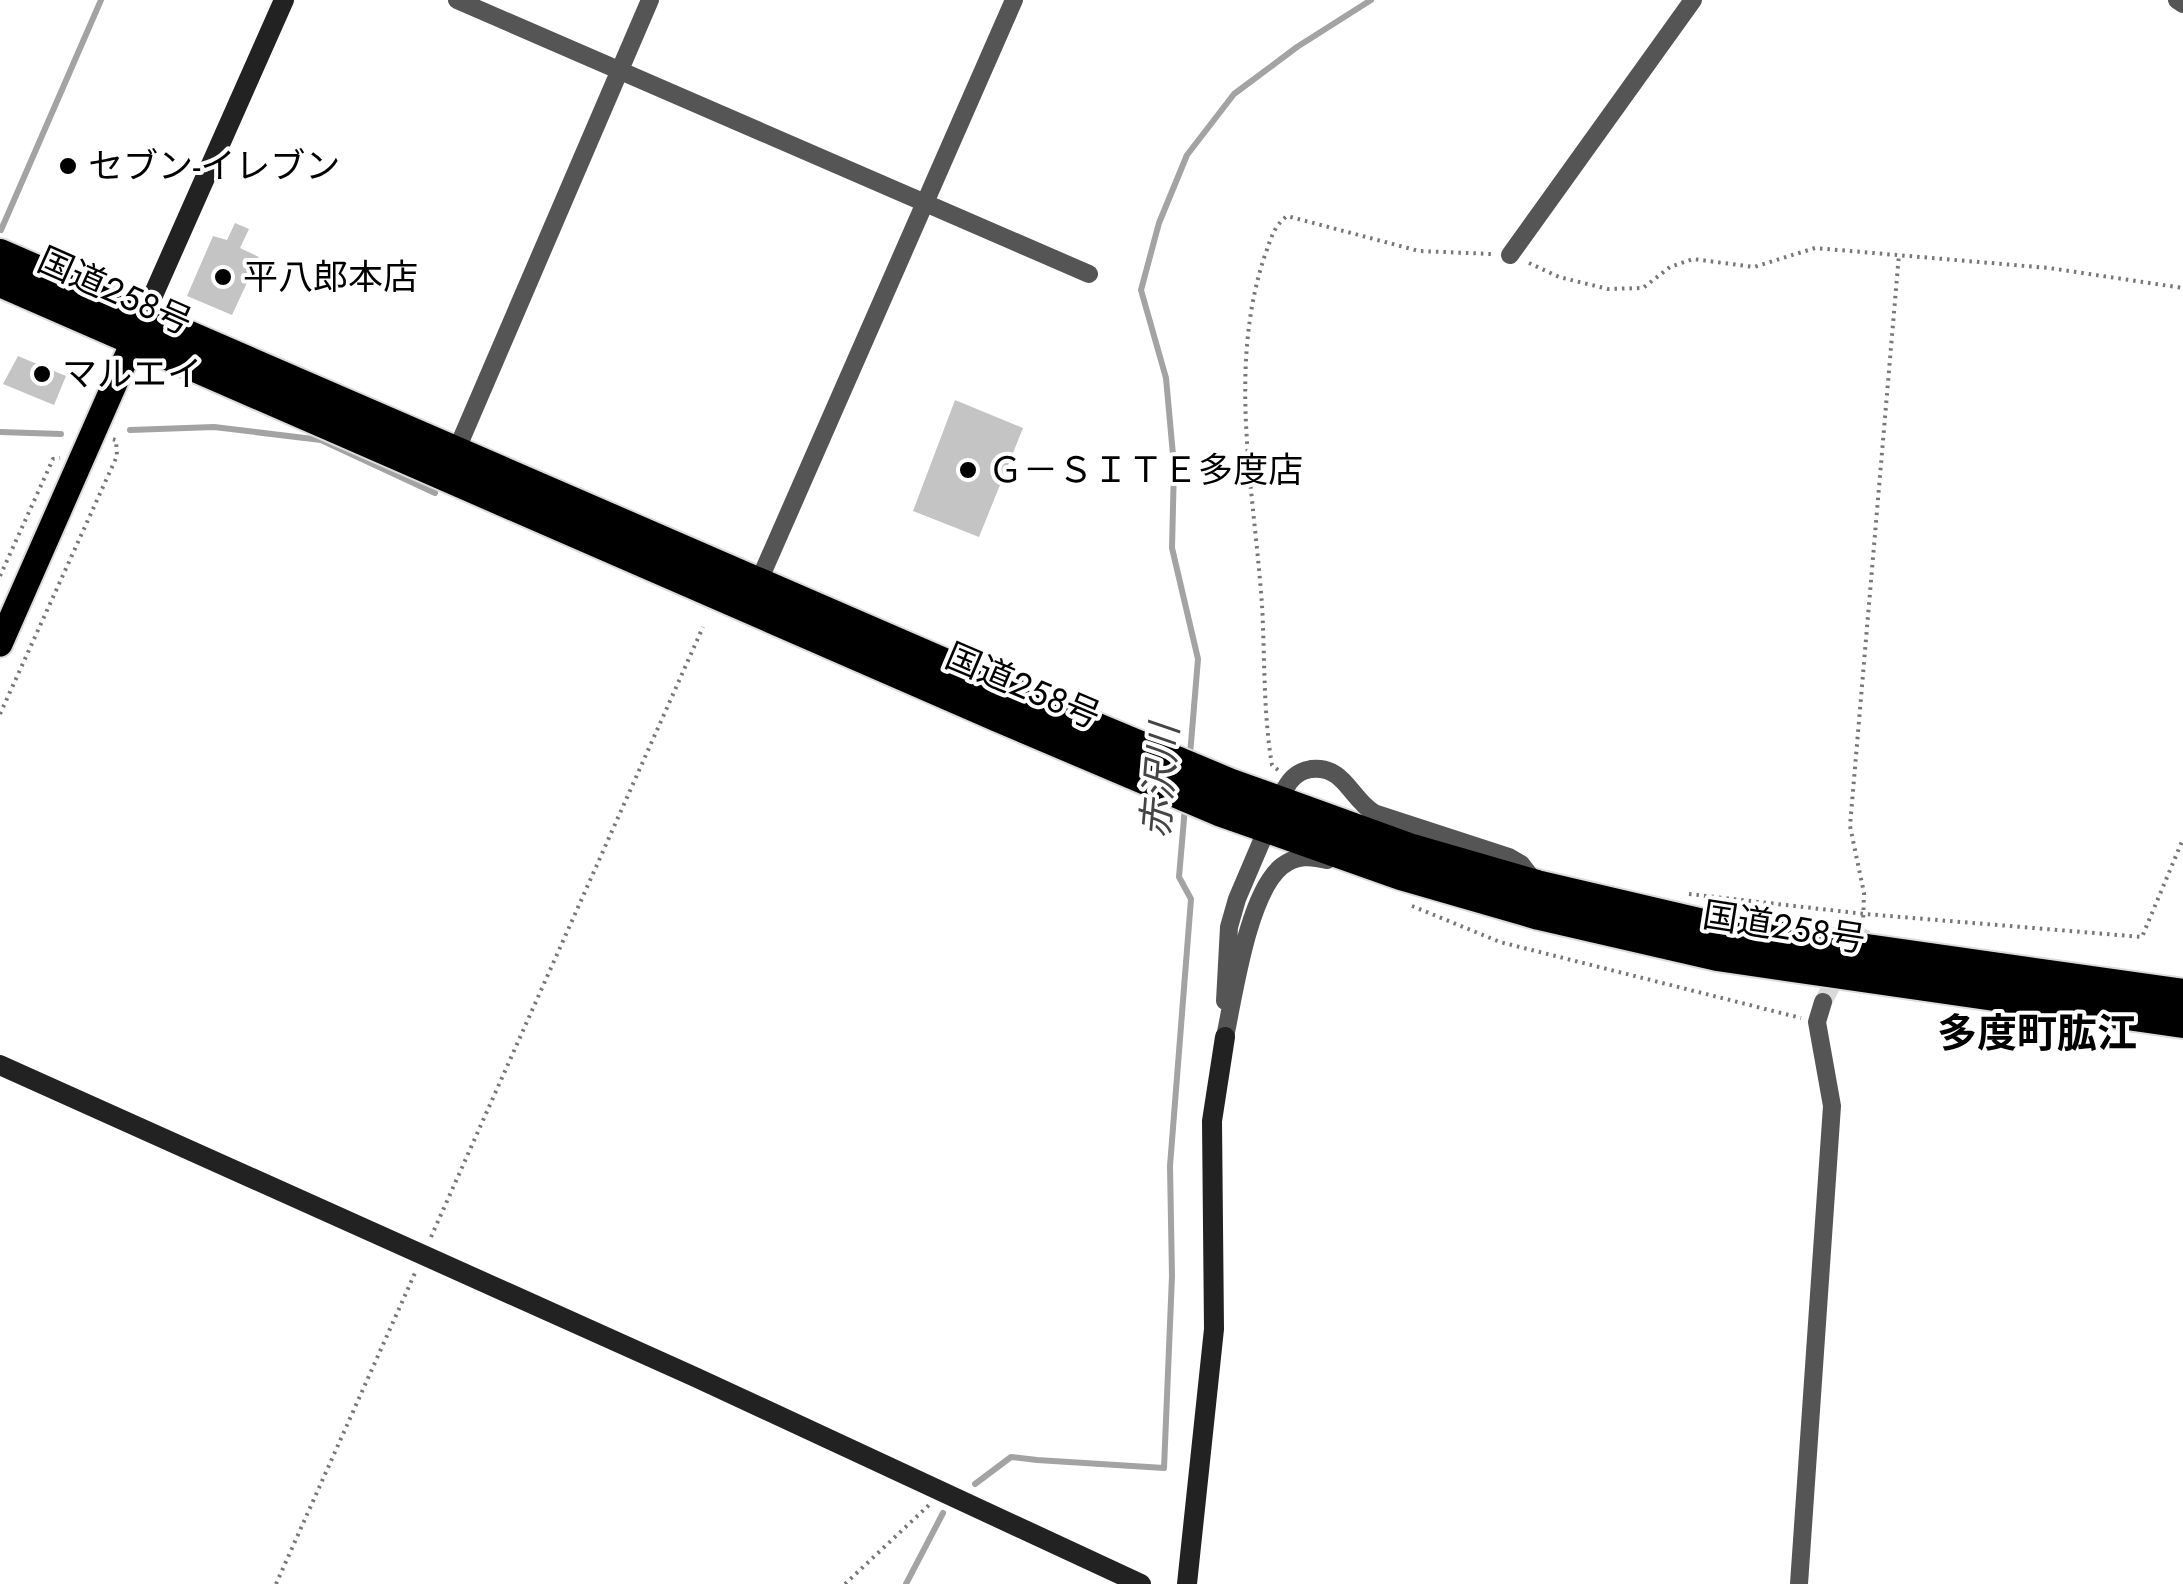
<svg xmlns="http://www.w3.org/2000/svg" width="2183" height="1584" font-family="Jost,'Noto Sans JP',sans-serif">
<rect width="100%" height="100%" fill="#fff"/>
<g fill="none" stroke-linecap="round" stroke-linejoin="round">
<!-- stream -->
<path stroke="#a3a3a3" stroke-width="6" d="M1,230l100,-230
M130,430l84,-3 107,13 114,53
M0,432l61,2
M1190,755l8,-96 -26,-111 2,-82 -8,-88 -25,-88 18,-67 28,-68 47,-61 63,-47 74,-47
M975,1484l36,-27 26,3 127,8 8,-192 -2,-110 21,-267 -12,-22 6,-70
M906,1584l37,-71"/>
</g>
<!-- building -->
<path fill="#c4c4c4" d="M235,223l14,6 -9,19 19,9 -27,58 -45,-19 26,-60 14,4z
M18,356l48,20 -12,29 -51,-21z
M955,400l68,28 -44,109 -66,-26z"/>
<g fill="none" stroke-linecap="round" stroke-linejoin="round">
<!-- street-tunnel -->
<path stroke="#d9d9d9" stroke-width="18" stroke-dasharray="18 9" stroke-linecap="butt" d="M1823,1002l39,-75"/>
<defs>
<path id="primary" d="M0,644l134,-304"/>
<path id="highway" d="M0,254l1011,438 218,91 183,66 125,36 188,44 458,65
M0,282l998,435 221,94 182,64 138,40 178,41 466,67"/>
</defs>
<!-- primary casing -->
<use href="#primary" stroke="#dbdbdb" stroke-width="29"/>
<!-- highway casing -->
<use href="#highway" stroke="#dbdbdb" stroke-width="34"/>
<!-- path -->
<path stroke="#777" stroke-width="4" stroke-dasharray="2.5 5" stroke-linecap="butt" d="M1529,263l30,14 49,12 35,-1 27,-21 23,-8 61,8 61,-19 234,20 134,20
M0,576l53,-117 7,-1
M0,714l117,-258 -1,-16 -4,-1
M1278,770l-6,-5c-9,-53 -7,-107 -10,-160 -8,-116 -35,-237 3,-350 6,-16 8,-28 22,-39l132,35 72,3
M1689,894l176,20 277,23 41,-98
M1412,906l88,36 301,76
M1863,925l1,-32 -14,-67 49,-572
M431,1237l272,-610
M276,1584l139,-311
M845,1584l84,-79"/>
<!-- street -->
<path stroke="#555" stroke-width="18" d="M457,0l632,274
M2177,0l6,4
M1510,255l183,-255
M457,449l193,-449
M755,590l259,-590
M1282,794c7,-13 13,-22 29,-25 33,-4 39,29 63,44l135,44 12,7 13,17
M1225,1001l4,-74 8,-28 26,-61
M1225,1037c9,-42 23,-144 57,-171 15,-11 28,-10 45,-6
M1799,1584l33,-478 -15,-84 6,-20"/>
<!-- secondary -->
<path stroke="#222" stroke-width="20" d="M139,327l145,-327
M0,1065l695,312 446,207
M1187,1584l27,-255 -2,-208 13,-84"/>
<!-- primary -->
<use href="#primary" stroke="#000" stroke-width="25"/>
<!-- highway -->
<use href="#highway" stroke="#000" stroke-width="30"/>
</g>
<!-- markers -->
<g fill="#000" stroke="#fff" stroke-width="4">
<circle cx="68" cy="166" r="10"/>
<circle cx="223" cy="277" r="10"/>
<circle cx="42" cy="374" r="10"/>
<circle cx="968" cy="470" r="10"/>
</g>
<g text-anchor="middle" stroke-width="8" stroke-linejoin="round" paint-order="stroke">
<!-- poi labels -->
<g font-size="35" fill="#000" stroke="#fff" text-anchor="start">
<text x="88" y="178">セブン-イレブン</text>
<text x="243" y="289">平八郎本店</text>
<text x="62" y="386">マルエイ</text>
<text x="988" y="482">Ｇ－ＳＩＴＥ多度店</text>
</g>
<!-- street labels -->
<g font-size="35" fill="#000" stroke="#fff">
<text transform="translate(115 291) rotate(24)" y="12">国道258号</text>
<text transform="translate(1023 686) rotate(23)" y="12">国道258号</text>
<text transform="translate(1784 927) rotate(9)" y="12">国道258号</text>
</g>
<!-- water labels -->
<g font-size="38" font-style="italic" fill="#444" stroke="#fff">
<text transform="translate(1160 781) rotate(-85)" y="13">赤沢川</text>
</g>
<!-- quarter labels -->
<g font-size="40" font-weight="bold" fill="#000" stroke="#fff">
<text x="2037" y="1047">多度町肱江</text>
</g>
</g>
</svg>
